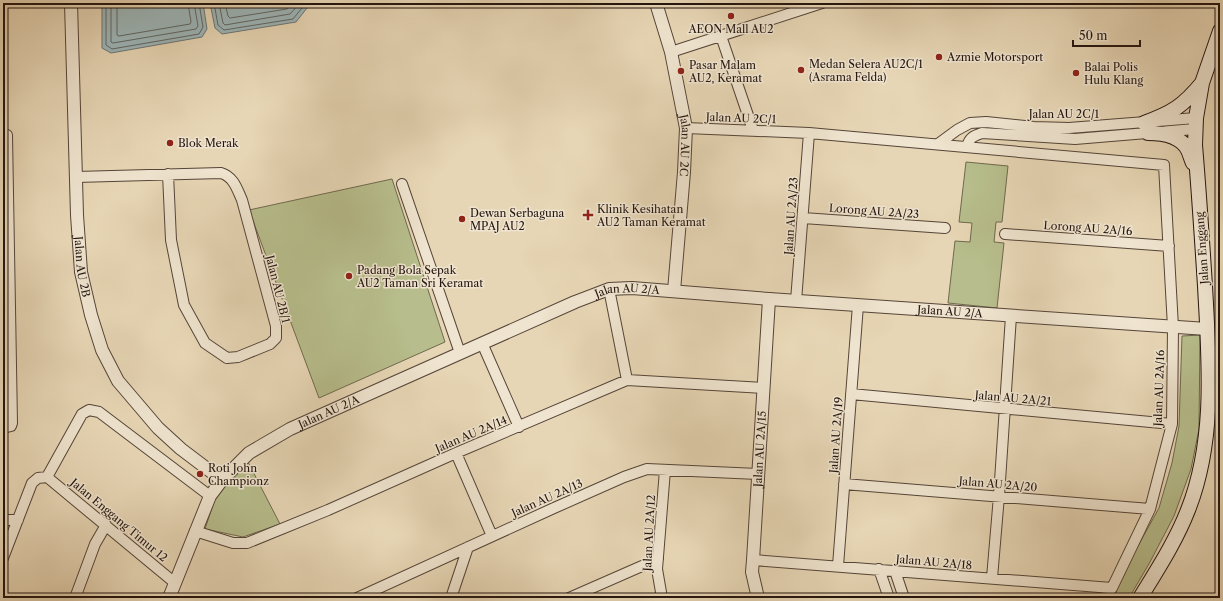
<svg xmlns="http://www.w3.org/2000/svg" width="1223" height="601" font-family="'Libre Caslon Text',serif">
<rect width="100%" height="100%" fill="#e7d6b5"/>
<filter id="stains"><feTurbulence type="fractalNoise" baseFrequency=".005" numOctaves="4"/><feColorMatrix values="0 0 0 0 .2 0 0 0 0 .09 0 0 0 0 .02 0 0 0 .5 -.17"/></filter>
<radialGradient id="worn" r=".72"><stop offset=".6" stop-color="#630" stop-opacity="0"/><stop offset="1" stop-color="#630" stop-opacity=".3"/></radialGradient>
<!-- green -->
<path fill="#b7bd8c" stroke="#6e694e" d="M966,162l42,4 -6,56h-6l-2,20 10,1 -7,65 -49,-5 7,-62 15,1 2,-19 -13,-1z
M392,179l53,163 -126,56 -70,-188z
M1200,335l-1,94 -8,40 -17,47 -24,46 -21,36h-20l50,-90 13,-45 7,-37 3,-90z
M248,462l32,62 -37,13 -38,-8 13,-39z"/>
<!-- water -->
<path fill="#9db6b9" stroke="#6d7675" d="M102,3h101l4,26 -5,8 -91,16 -9,-5z
M210,3h101l-15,19 -74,12 -7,-6z"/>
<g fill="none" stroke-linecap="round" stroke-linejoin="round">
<!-- shore -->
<path stroke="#606664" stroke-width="1" d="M106,3v42l6,4 87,-15 4,-7 -4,-24
M111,3v39l2,1 83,-14 2,-3 -4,-23
M117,3v32l2,1 71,-12 1,-2 -3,-19
M214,3l4,22 6,5 69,-11 13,-16
M219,3l4,20 2,2 65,-11 10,-11
M225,3l3,13 2,2 57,-9 5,-6"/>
<defs>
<path id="minor" d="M721,36l32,94
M671,52l151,-49
M686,128l123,5 355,32 9,162 -1,97 -22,85 -38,79 -7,10
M3,135h4l5,288 -1,3 -8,2
M938,144l19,-14 13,-7 16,-1 48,5 35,1 127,-10
M967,147c2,-9 6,-11 15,-14l93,6 120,-10
M76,177l145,-4c13,4 16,16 21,27l34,126v12l-6,6 -32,13 -11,1 -22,-15 -21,-38 -13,-65 -3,-66
M402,184l58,169
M803,218l142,10
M1005,234l164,12
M609,289l18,91
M796,301l13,-168
M482,343l37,84
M851,394l321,30
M456,453l36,83
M47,477l128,106
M844,484l306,25
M3,520h15
M195,531l38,12h14l81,-33 128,-57 171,-73 137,8
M3,558l29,-75 6,-5 9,-1 35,-63 7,-4 10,2 111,84
M753,560l359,28
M838,566l20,-261
M879,569l10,29
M895,571l9,27
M992,578l7,-82 12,-180
M75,598l20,-54 11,-19
M357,598l197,-90 70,-31 23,-8 111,5
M451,598l17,-51
M569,598l89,-39
M662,598l-5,-29 8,-99"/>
<g id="tertiary">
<path id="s1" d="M71,3l6,212 4,57 10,43 11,35 16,31 40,47 23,21 41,31"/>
<path id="s2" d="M656,3l15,49 15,76 -2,44 -10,119"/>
<path id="s3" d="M169,598l41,-102 12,-16 27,-27 41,-24 285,-127 34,-13 23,-1 137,11 438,30"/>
<path id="s4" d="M758,598l-6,-26 1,-12 16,-261"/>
</g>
<path id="secondary" d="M1144,123c28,-10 39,-17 58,-40
M1148,133c14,0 33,3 40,17 2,4 3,9 5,13
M1140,598c17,-28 36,-57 48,-88 28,-71 21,-149 17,-224 -3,-47 -6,-94 -10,-141l1,-27 6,-35 18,-52"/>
</defs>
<!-- minor casing -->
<use href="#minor" stroke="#554538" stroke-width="12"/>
<!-- tertiary casing -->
<use href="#tertiary" stroke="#554538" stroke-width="14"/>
<!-- secondary casing -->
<use href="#secondary" stroke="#24150f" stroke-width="16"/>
<!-- minor -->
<use href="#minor" stroke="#efe4cf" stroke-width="10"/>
<!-- tertiary -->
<use href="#tertiary" stroke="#efe4cf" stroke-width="12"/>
<!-- secondary -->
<use href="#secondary" stroke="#efe4cf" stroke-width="14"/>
</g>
<!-- markers -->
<g fill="#8f2418" stroke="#efe4cf" stroke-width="1.5">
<circle cx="731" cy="16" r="4"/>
<circle cx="939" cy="57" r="4"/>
<circle cx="801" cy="70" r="4"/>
<circle cx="681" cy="71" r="4"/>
<circle cx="1076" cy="73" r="4"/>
<circle cx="170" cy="143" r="4"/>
<path d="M586 209h4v4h4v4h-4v4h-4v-4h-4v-4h4z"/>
<circle cx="462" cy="219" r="4"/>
<circle cx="349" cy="276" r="4"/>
<circle cx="200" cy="474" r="4"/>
</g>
<g text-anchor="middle" stroke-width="3" stroke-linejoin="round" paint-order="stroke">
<!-- poi labels -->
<g font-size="11" fill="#24150f" stroke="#efe4cf" text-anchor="start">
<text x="731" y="33" text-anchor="middle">AEON Mall AU2</text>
<text x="947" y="61">Azmie Motorsport</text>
<text x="809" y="68">Medan Selera AU2C/1<tspan x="809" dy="13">(Asrama Felda)</tspan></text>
<text x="689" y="69">Pasar Malam<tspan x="689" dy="13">AU2, Keramat</tspan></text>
<text x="1084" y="71">Balai Polis<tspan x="1084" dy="13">Hulu Klang</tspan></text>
<text x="178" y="147">Blok Merak</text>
<text x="597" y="213">Klinik Kesihatan<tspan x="597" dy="13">AU2 Taman Keramat</tspan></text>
<text x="470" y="217">Dewan Serbaguna<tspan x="470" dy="13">MPAJ AU2</tspan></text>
<text x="357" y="274">Padang Bola Sepak<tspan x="357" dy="13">AU2 Taman Sri Keramat</tspan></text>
<text x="208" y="472">Roti John<tspan x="208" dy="13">Championz</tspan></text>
</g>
<!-- street labels -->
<g font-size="11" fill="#24150f" stroke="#efe4cf">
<text x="1064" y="118">Jalan AU 2C/1</text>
<text transform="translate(741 118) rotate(2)" y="4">Jalan AU 2C/1</text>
<text dy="4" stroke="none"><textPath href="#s2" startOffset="146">Jalan AU 2C</textPath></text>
<text transform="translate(874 211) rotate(4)" y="4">Lorong AU 2A/23</text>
<text transform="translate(791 216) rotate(-86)" y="4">Jalan AU 2A/23</text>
<text transform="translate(1088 228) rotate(4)" y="4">Lorong AU 2A/16</text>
<text transform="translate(1202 248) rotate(-94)" y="4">Jalan Enggang</text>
<text dy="4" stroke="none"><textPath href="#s1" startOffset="264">Jalan AU 2B</textPath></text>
<text transform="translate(278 289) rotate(76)" y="4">Jalan AU 2B/1</text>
<text dy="4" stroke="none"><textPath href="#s3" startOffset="582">Jalan AU 2/A</textPath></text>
<text dy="4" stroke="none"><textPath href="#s3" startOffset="906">Jalan AU 2/A</textPath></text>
<text transform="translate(1159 388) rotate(-88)" y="4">Jalan AU 2A/16</text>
<text transform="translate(1013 398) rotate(5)" y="4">Jalan AU 2A/21</text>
<text dy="4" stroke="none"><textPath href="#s3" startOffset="258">Jalan AU 2/A</textPath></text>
<text transform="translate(471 434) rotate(-23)" y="4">Jalan AU 2A/14</text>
<text transform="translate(836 435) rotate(-86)" y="4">Jalan AU 2A/19</text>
<text dy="4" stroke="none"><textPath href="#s4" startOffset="150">Jalan AU 2A/15</textPath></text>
<text transform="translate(998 484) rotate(5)" y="4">Jalan AU 2A/20</text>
<text transform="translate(547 498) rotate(-24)" y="4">Jalan AU 2A/13</text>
<text transform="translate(119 520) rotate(40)" y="4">Jalan Enggang Timur 12</text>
<text transform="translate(649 533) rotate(-87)" y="4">Jalan AU 2A/12</text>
<text transform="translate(934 562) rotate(5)" y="4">Jalan AU 2A/18</text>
</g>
</g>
<!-- margin -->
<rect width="1223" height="601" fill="none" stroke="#e7d6b5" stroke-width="16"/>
<rect x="4" y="4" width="1215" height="593" fill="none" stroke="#24150f" stroke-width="2"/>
<rect x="8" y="8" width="1207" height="585" fill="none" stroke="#24150f"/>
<!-- scale -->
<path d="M1073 40v6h67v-6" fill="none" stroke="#24150f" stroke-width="2"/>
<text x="1079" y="40" font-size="12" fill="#24150f" stroke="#efe4cf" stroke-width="3" paint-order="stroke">50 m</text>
<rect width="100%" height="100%" filter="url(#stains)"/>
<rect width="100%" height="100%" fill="url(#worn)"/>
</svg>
